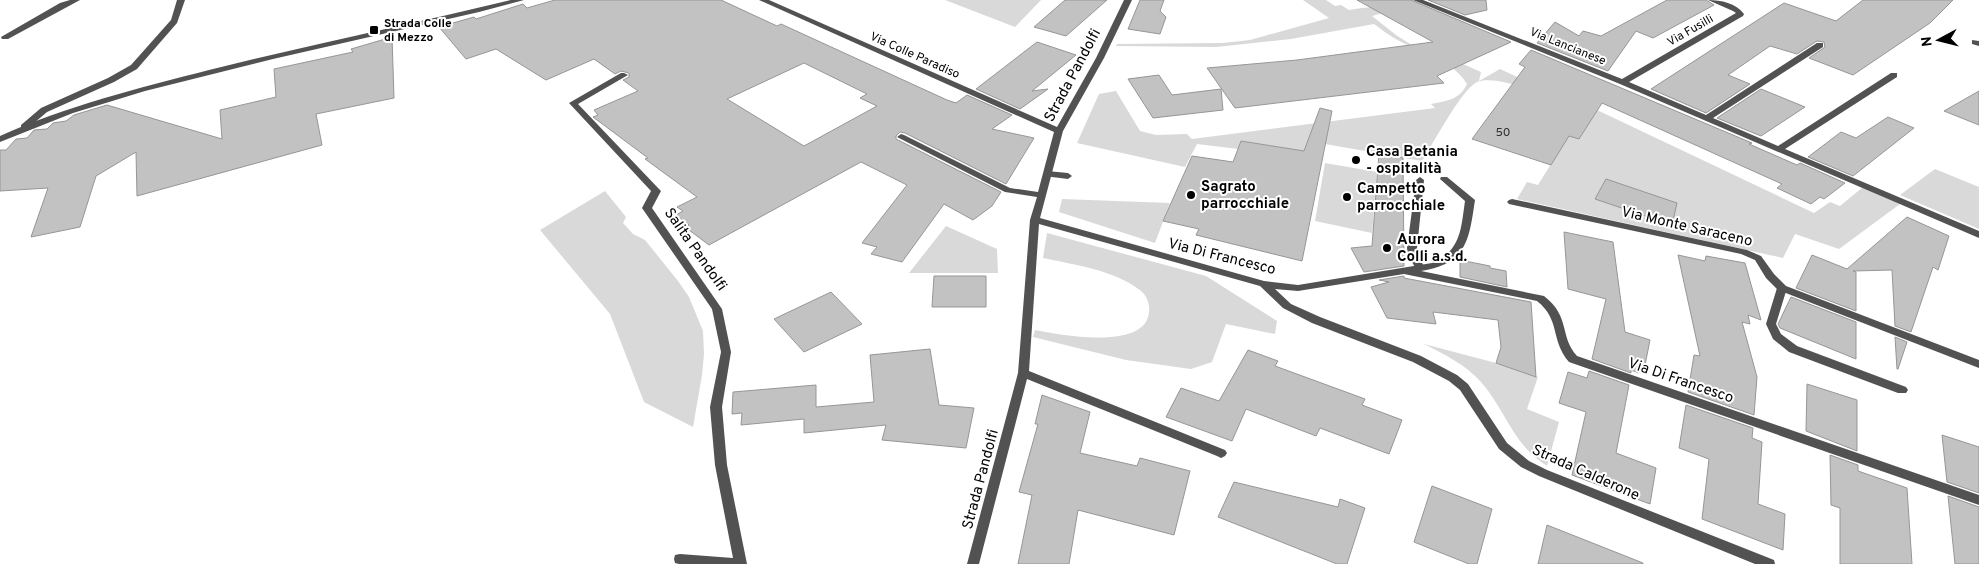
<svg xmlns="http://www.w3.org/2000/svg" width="1979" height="564" font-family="Overpass,sans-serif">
<rect width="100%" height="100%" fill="#fff"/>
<!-- green -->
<path fill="#d9d9d9" d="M945,0h96l-26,27z
M1303,0h23l9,6 6,-1 8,5c20,-4 41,-3 62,-5l-39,11 24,19 22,14 36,11 27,12 -2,9 21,-12 95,44 2,-3 217,103 16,-11 10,4 23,-19 37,17 -61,45 -44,-15 -12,24 -266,-59 10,-17 11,3 21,-34 -26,-26 46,14 14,-24c-23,-9 -93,-43 -116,-33 -16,8 -44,62 -55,79l-114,-20 -4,10 -62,-10 -4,8 -41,-5 -12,23 -108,-24 22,-49 17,-3 24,40 16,4 31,-1 5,5 243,-31 -4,-4c15,-3 29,-4 36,-20 -16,-26 -49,-32 -73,-46 -7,-4 -13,-9 -20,-14l-83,15 -75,8 -100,-1 1,-2 106,-1 27,-3 79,-22z
M1325,163l52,9 -5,61 -57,-12z
M1935,169l44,18v42l-79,-34z
M605,191l21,26 -3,6 10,11 12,6 33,41 11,16 14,34 1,23 -2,21 -9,52 -49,-25 -34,-88 -70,-84z
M1062,199l108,4 -15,40 -96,-31z
M946,226l51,23 1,24h-89z
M1047,233l159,43 71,45 -2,13 -49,-10 -14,38 -21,7 -65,-9 -93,-23 2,-7c25,5 111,21 114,-18 1,-8 -2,-16 -8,-21 -26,-21 -66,-26 -98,-33z
M1424,344l72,19 42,14 -11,32 32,13 -12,44c-35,-22 -40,-54 -66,-84 -16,-18 -36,-27 -57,-38z"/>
<!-- building -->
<path fill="#c2c2c2" stroke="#969696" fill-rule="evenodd" d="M555,0h166l56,26 4,-2 166,76 9,3 11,-8 45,20 -20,14 42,9 -28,46 -101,-51 -5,-1 -4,4v3l105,53 -9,14 -19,14 -29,-16 -42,58 -31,-8 6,-7 -15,-4 45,-58 -46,-23 -152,83 -24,-18 4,-2 -13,-10 7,-4 -6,-4 20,-10 -52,-38 3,-1 -55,-41 5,-2 -4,-5 44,-19 -15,-11 6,-3v-4l-8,-2 -6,3 -21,-15 -48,21 -50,-31 -30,10 -27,-32 35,-10 2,2 47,-15 4,4zM804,63l63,31 -7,4 17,8 -73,40 -77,-47z
M1065,0h42l-41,36 -32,-9z
M1140,0h24l-4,11 6,6 -6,17 -32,-5z
M1357,0h54l100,42 -74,34 7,7 -209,25 -28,-40 90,-8 136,-18z
M1428,0h58l1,10 -22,5z
M1667,0h39l8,5 -61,33 -17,-7 -28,40 -71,-28 18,-21 24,14 4,-5 18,5z
M1863,0h90l-23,23 -77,52 -44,-17 16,-11 -1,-5 -7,-1 -20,13 -27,-8 -42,29 22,9 -44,29 -55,-24 133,-86 52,18z
M392,37l2,61 -78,16 6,31 -185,51 -1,-44 -40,24 -16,51 -49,10 17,-49 -48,3v-41h6l10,-11 11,-1 7,-8 13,-1 6,-6 13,-2 8,-6 33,-10 115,34 -2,-29 56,-13 -2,-28 79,-17 -2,-3z
M1037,42l39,13 -44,36 16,-2 -28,20 -44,-20z
M1531,50l221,93 -3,1 48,21 3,-2 45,20 -21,16 -4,-2 -9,7 -34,-16 5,-4 -180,-81 -23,36 -10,-3 -18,29 -79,-26 53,-72 -6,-3z
M1159,75l13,20 49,-6 2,21 -70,8 -25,-39z
M1761,89l44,18 -44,29 -44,-18z
M1979,91v34l-35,-14z
M1320,108l12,3 -30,150 -106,-26 3,-6 -36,-8 29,-65 41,6 8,-21 63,10z
M1888,117l26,11 -61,48 -45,-19 33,-25 15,6z
M1379,153l24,5 1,108 -40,6 -13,-24 21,-2z
M1606,179l71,24 -5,22 -77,-26z
M1907,217l42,19 -11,34 -5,-3 -22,65 -16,-6 -3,-56 -39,1 3,1v39l-60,-23 16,-33 35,14z
M1564,232l49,10 12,90 25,8 -5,25 -4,-1 -2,9 -8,-3v3l-39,-14 14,-60 -38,-10z
M1678,255l27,6 1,-5 39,7 16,57 -13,-5 2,9 -8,-2 15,55 -3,38 -66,-23 6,-37 6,1z
M1460,260l30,6v2l16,3 1,16 -47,-10z
M934,276h52v31h-54z
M1404,276v2l127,24 5,75 -40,-14 5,-16 -3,-27 -65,-8 3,12 -49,-6 -16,-31 18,-5 -10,-2z
M831,292l31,32 -58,28 -30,-33z
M1791,297l65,25v37l-76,-31 -2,-4z
M1895,337l12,5 -9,27h-1z
M930,349l9,56 35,3 -8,40 -84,-8 4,-15 -82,8v-14l-63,6 1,-12 -10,1 1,-22 83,-7v22l58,-5 -4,-47z
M1248,350l30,11 -3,5 90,33 -3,6 40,15 -13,34 -69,-26 -4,8 -70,-27 -14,32 -66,-24 15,-29 38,13z
M1589,371l40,14 -13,68 40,15 -6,36 -78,-29 14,-63 -27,-9 9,-31 19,6z
M1807,384l50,16v51l-51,-20z
M1042,395l48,17 -10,41 57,13 3,-8 50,13 -16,64 -96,-25 -9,54h-51l14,-69 -13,-3 19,-68h-3z
M1686,405l67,23 -1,10 10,4 -4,62 27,10 -2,36 -81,-31 7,-60 -30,-11z
M1942,435l37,12v46l-32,-11z
M1830,455l28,10v6l49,17 5,76h-72v-56l-9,-3z
M1234,482l104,25 2,-8 25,9 -18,56h-10l-119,-47z
M1432,486l60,23 -15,55h-8l-55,-22z
M1948,496l31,11v57h-24z
M1547,525l96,38v1h-105z"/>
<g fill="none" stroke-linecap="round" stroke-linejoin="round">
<!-- service -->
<path fill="#525252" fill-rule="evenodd" d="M1047,171l21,2 4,3 -4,3 -24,-3 -1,-2z
M1420,177l4,3 -7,68 1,8 7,12 -5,3 -3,-1 -9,-14 -1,-8 9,-68z
M1782,285l5,3 -11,36 5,10 16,12 109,41 2,3 -2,3h-8l-109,-41 -16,-13 -7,-15 11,-36z"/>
<!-- minor -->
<path fill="#525252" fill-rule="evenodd" d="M70,0h10l-72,39h-6l-1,-2 59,-34z
M177,0h8l-8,23 -40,46 -23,13 -67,30 -20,17h-6v-4l20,-17 67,-30 23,-13 40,-45z
M759,0h10l288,127 39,-69 28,-58h8l-28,58 -41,73 -23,87 224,63 34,4 134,-22c29,-12 29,-34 33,-62l-25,-22 1,-2h6l28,23c-6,40 -8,64 -54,71l123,25c27,21 15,40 33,60l402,139v10l-410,-143c-19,-22 -8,-42 -32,-61l-133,-27 -106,17 -23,-2 16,15 29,13 101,39 36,19 11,9 39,59 22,18 18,9 227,90 1,4h-20l-216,-88 -18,-9 -22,-18 -39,-59 -11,-9 -36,-19 -101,-39 -29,-15 -23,-22 -221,-62 -10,147 196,79 2,3 -2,3 -4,2 -4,-2 -190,-77 -48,185h-12l51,-191 12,-153 7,-23 -32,-5 -108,-55 4,-3 3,1 106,53 28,4 16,-60z
M1413,0h10l199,79 114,-66 -3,-2 -25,-11c13,0 28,3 36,14l-1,2 -114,66 77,33 111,-72h6v4l-110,71 65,28 113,-73h6v4l-112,72 194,82v7l-359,-154z
M1972,40l7,1v5l-7,-2z
M621,73h3l4,2 -50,29 81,85 2,2 -9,17 70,101 9,43 -9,55 5,58 20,99h-68l-4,-1 -1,-4 1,-4 5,-1 53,4 -18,-93 -5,-58 11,-55 -9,-43 -70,-101 9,-17 -82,-88z
M1512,199l235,51 14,6 13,18 12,12 193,74v8l-201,-78 -12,-12 -11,-18 -14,-6 -232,-50 -2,-2 2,-2z"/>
<!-- tertiary -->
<path fill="#525252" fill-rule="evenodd" d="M511,0h13l-45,12 -206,47 -128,32 -72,22 -73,29v-6c67,-30 138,-48 209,-66 100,-25 202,-46 302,-70z"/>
</g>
<!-- markers -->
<g fill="#000" stroke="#fff" stroke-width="2">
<rect x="369" y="25" width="10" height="10" rx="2.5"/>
<circle cx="1356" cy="160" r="5"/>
<circle cx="1191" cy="195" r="5"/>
<circle cx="1347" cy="197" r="5"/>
<circle cx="1387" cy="248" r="5"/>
</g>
<g text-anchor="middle" stroke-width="4" stroke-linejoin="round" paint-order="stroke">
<!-- far-poi labels -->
<g font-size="12" font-weight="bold" fill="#000" stroke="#fff" text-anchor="start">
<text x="384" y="27">Strada Colle<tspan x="384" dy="14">di Mezzo</tspan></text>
</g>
<!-- far-street labels -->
<g font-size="12" fill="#000" stroke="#fff">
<text transform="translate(1690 30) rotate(-30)" y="4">Via Fusilli</text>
<text transform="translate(1568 46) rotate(22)" y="4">Via Lancianese</text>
<text transform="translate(915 55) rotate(24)" y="4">Via Colle Paradiso</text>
</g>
<!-- number labels -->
<g font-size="12" fill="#303030">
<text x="1503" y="136">50</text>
</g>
<!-- street labels -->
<g font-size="15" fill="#000" stroke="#fff">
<text transform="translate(1072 75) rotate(-62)" y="5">Strada Pandolfi</text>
<text transform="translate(1687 226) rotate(13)" y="5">Via Monte Saraceno</text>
<text transform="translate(696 249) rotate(55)" y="5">Salita Pandolfi</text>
<text transform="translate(1222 256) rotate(14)" y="5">Via Di Francesco</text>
<text transform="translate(1681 380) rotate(19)" y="5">Via Di Francesco</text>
<text transform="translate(1586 472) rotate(24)" y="5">Strada Calderone</text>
<text transform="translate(980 479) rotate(-75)" y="5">Strada Pandolfi</text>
</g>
<!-- poi labels -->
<g font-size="15" font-weight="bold" fill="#000" stroke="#fff" text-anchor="start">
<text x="1366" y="156">Casa Betania<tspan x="1366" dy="17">- ospitalità</tspan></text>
<text x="1201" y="191">Sagrato<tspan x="1201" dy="17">parrocchiale</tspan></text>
<text x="1357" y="193">Campetto<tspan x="1357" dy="17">parrocchiale</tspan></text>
<text x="1397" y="244">Aurora<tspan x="1397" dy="17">Colli a.s.d.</tspan></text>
</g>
</g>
<!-- north arrow -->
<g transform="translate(1939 40) rotate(263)" stroke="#ffffff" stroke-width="4" paint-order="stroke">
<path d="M0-4L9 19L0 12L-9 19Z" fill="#000000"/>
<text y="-8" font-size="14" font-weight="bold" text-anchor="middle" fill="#000000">N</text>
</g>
</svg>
